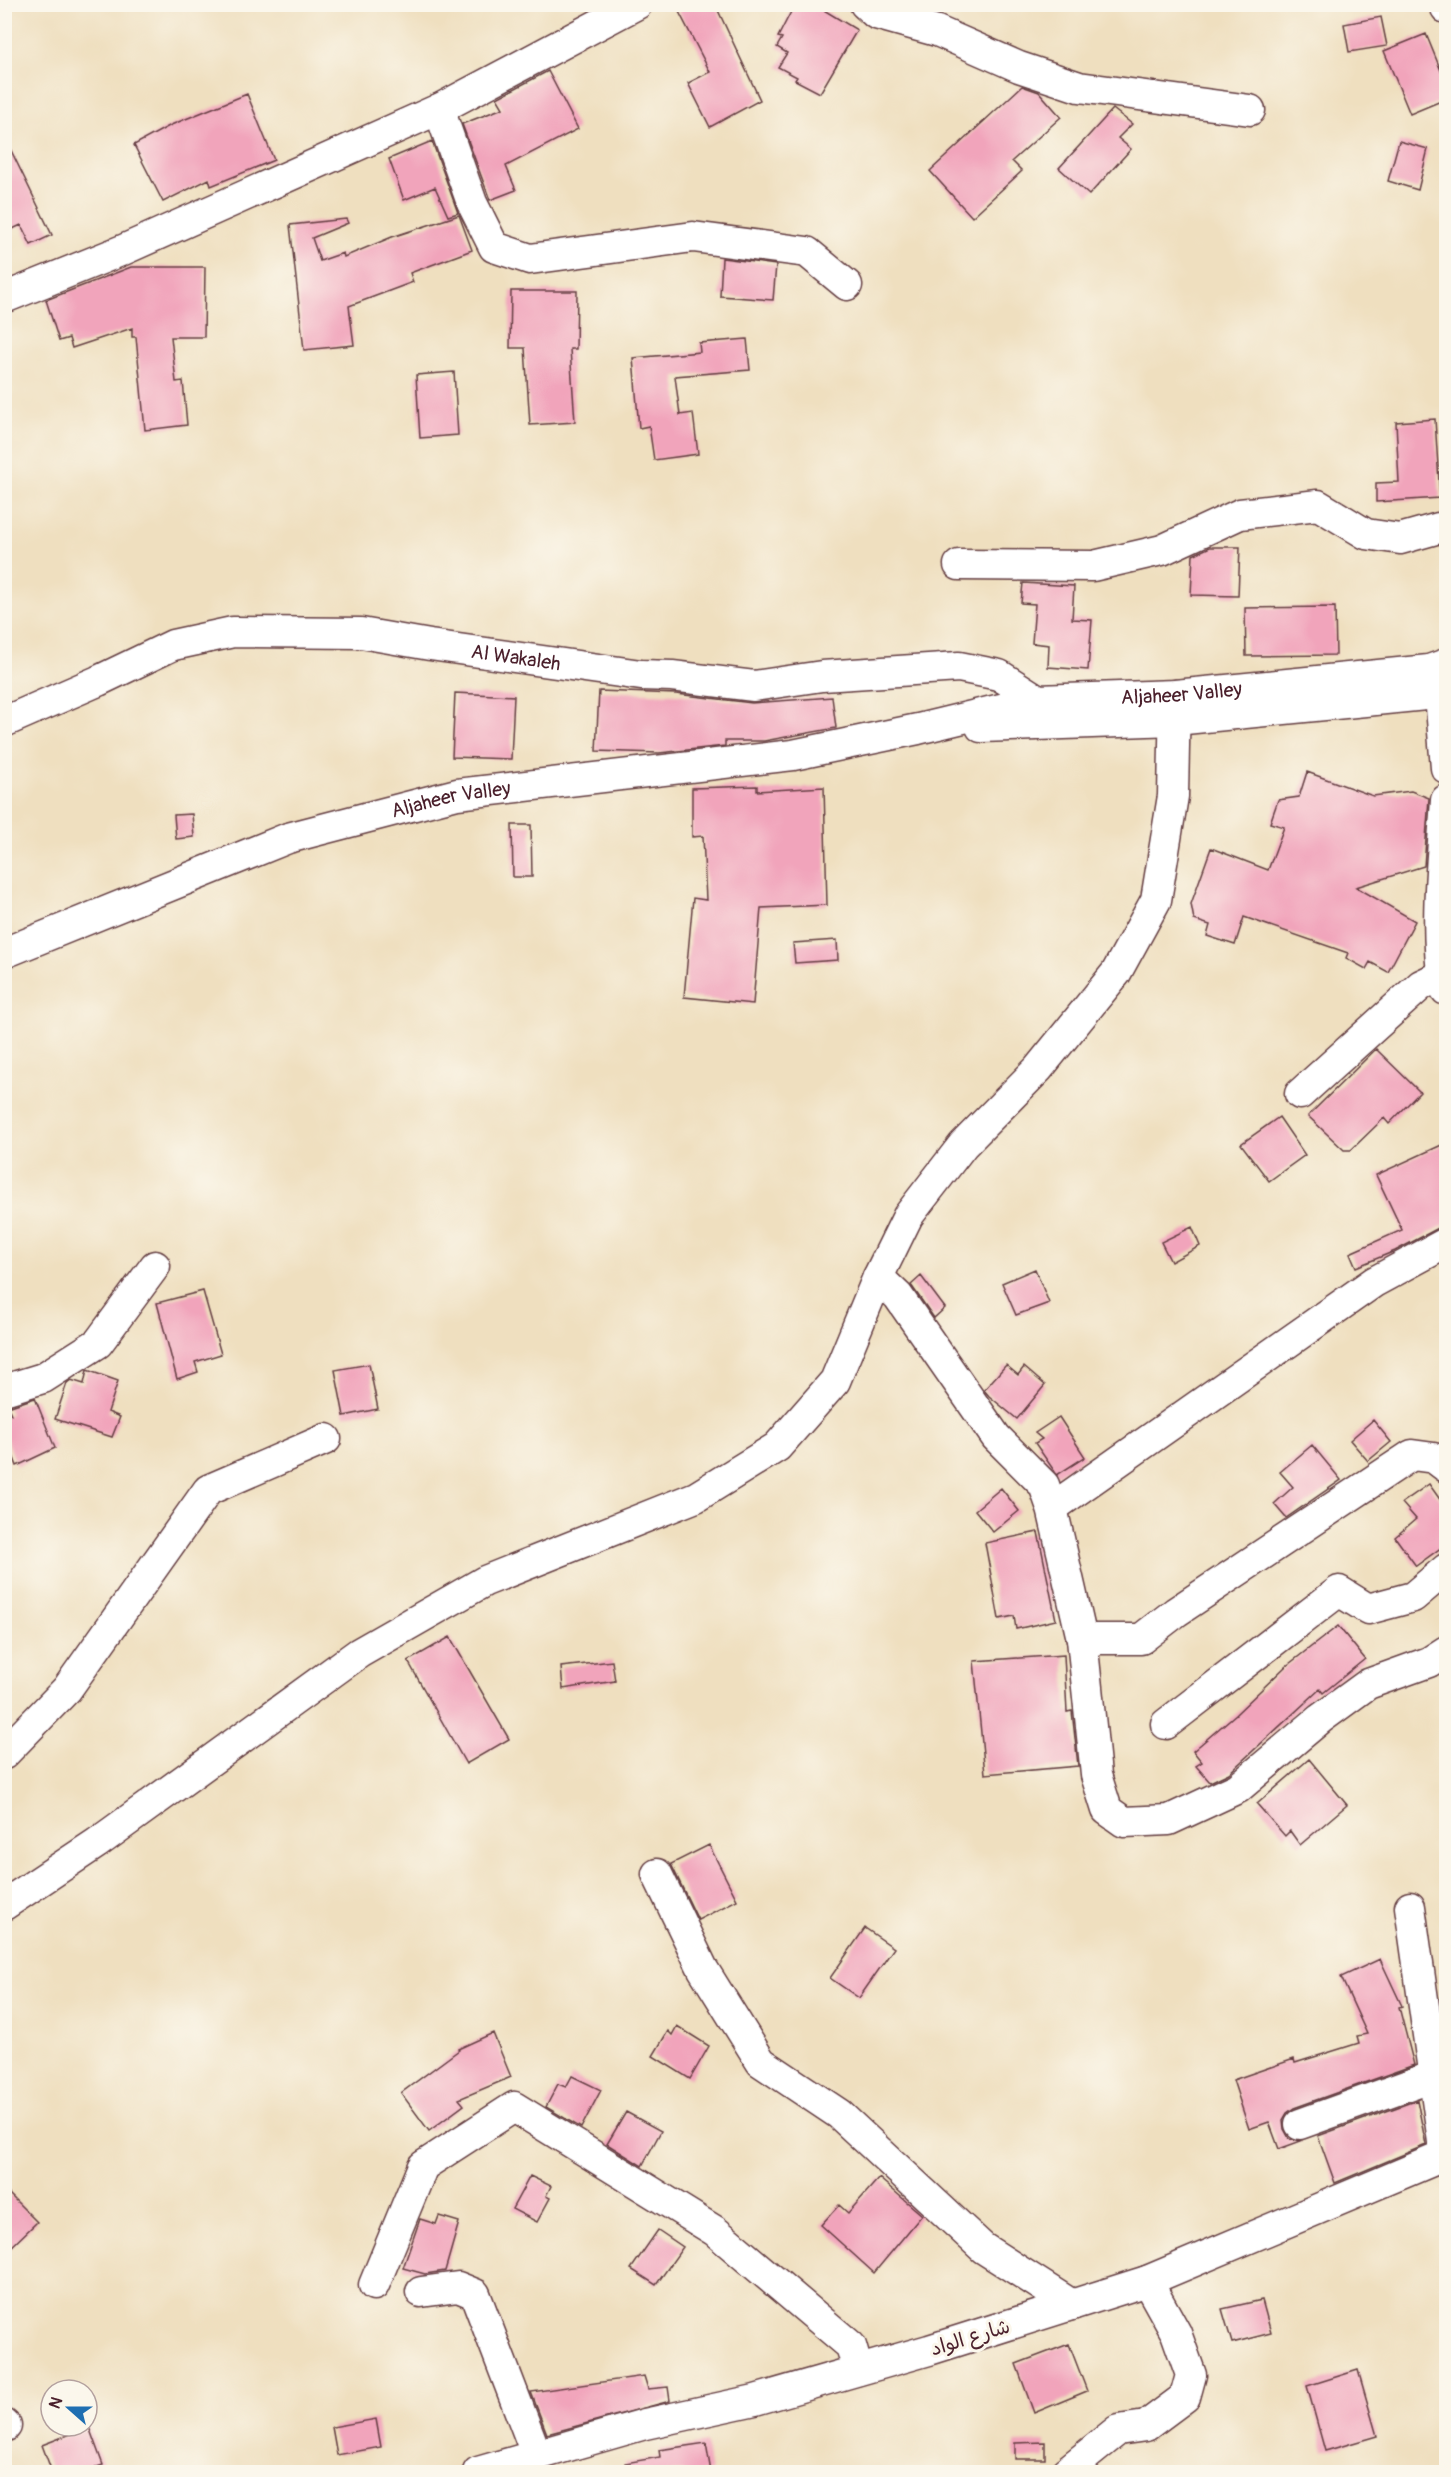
<svg xmlns="http://www.w3.org/2000/svg" width="1451" height="2477" font-family="Pangolin,'Playpen Sans Arabic',sans-serif">
<rect width="100%" height="100%" fill="#fbf7ec"/>
<filter id="ink" filterUnits="userSpaceOnUse"><feTurbulence type="fractalNoise" baseFrequency=".0167" numOctaves="2"/><feDisplacementMap in="SourceGraphic" scale="12" xChannelSelector="R" yChannelSelector="G"/><feConvolveMatrix kernelMatrix="1 2 1 2 8 2 1 2 1" color-interpolation-filters="sRGB"/></filter>
<filter id="wash" filterUnits="userSpaceOnUse"><feTurbulence type="fractalNoise" baseFrequency=".008" numOctaves="4" result="noise"/><feDisplacementMap in="SourceGraphic" scale="24" xChannelSelector="R" yChannelSelector="G"/><feGaussianBlur stdDeviation="1.35" result="paint"/><feColorMatrix in="noise" values="0 0 0 0 0 0 0 0 0 0 0 0 0 0 0 0 0 1.4 0 .05"/><feComposite in="paint" operator="in"/></filter>
<g filter="url(#wash)">
<rect width="100%" height="100%" fill="#efdfbf"/>
<g id="blocks">
<!-- building -->
<path fill="#f1a4bb" d="M675,4h40l45,96 -50,27 -22,-44 22,-11z
M795,4h19l43,26 -37,63 -25,-13 2,-3 -19,-10 9,-14 -10,-6 5,-9 -4,-1z
M1381,17l6,29 -38,6 -5,-28z
M1426,34l20,49v16l-36,15 -26,-63z
M548,71l30,58 -72,37 10,24 -26,10 -28,-76 41,-16 -6,-10z
M1022,86l17,6 22,25 -49,44 10,10 -50,46 -42,-46z
M247,94l27,66 -63,26 -2,-7 -46,23 -29,-57 37,-20z
M1113,109l19,15 -14,14 13,11 -42,46 -30,-27z
M4,136l48,99 -21,10 -10,-20 -17,8z
M432,141l26,72 -10,3 -13,-29 -31,13 -15,-41z
M1399,141l29,8 -10,41 -30,-9z
M459,215l13,35 -62,23 3,9 -64,24 5,39 -50,5 -14,-125 56,-6 2,4 -36,15 8,23 23,-8 1,4 48,-20z
M722,258l54,7 -3,35 -53,-4z
M131,267h74l-1,70h-33l5,45 7,-1 4,44 -42,5 -9,-93h-4v-9l-60,20 -3,-10 -10,3 -13,-41z
M511,291h66l-1,58h-6l5,73 -45,3 -5,-77h-15z
M747,339l3,31 -75,6 5,39 13,-2 5,41 -44,6 -5,-34 -10,2 -6,-70 67,-6 -1,-9z
M454,372l4,63 -38,3 -4,-63z
M1435,419l5,79 -64,4v-19l23,-1 -3,-60z
M1210,547h30l-2,49 -47,-1 2,-40z
M1023,583l51,3 -2,33 20,1 -4,50 -40,-3 1,-22 -17,-2 3,-39 -14,-1z
M1335,607l1,48 -90,1 -1,-48z
M599,691l77,3 76,9 80,-6 4,31 -72,13h-39v5l-66,7 -63,-2z
M455,693l59,3 -3,63 -59,-2z
M1307,772l66,24 38,-5 18,7 -5,68 -68,21 59,34 -27,51 -18,-10 -4,7 -20,-11 2,-5 -104,-36 -9,28 -28,-9 3,-11 -16,-5 -3,-16 20,-56 57,22 16,-43 -14,-4 8,-23 21,-3z
M757,786v5l67,-4 3,118 -66,3 -8,96 -69,-7 9,-99 13,2 -3,-64 -11,1v-49z
M192,814l2,23 -18,2 -2,-24z
M512,825h19l1,52h-19z
M837,940l1,20 -43,3 -2,-20z
M1376,1049l44,43 -31,32 -5,-6 -33,32h-7l-36,-34z
M1279,1117l26,38 -36,26 -28,-37z
M1446,1143v81l-51,27 -39,16 -6,-14 52,-23 -26,-55z
M1192,1227l8,19 -29,16 -10,-20z
M1035,1269l14,34 -33,12 -14,-32z
M921,1276l24,32 -11,10 -23,-33z
M203,1291l18,63 -26,8 3,10 -21,7 -20,-76z
M369,1364l9,45 -34,7 -9,-46z
M1006,1365l12,10 6,-8 21,18 -28,34 -28,-23 -5,-6z
M87,1370l31,11 -10,31 12,5 -8,20 -57,-18 12,-36 4,-3 13,4z
M35,1398l20,50 -38,18 -13,-34v-16l7,-2 -3,-7z
M1059,1417l26,40 -28,18 -22,-32 7,-4 -7,-6z
M1373,1420l18,22 -23,19 -18,-21z
M1312,1445l29,35 -55,38 -12,-14 19,-17 -13,-15z
M1429,1484l17,24v36l-30,22 -21,-29 21,-18 -14,-16z
M1001,1488l18,23 -26,21 -18,-22z
M1038,1532l18,88 -40,9 -2,-13 -15,3 -14,-76z
M1338,1626l27,33 -42,34 -3,-4 -91,84 -19,9 -14,-16 6,-4 -9,-11 43,-37 49,-47z
M450,1637l59,102 -43,25 -58,-103z
M1064,1655l3,57 5,-1 6,55 -93,8 -11,-113z
M612,1661l3,20 -52,8 -2,-22z
M1309,1759l38,46 -47,40 -10,-14 -5,5 -28,-32z
M709,1845l28,55 -39,20 -27,-56z
M865,1928l29,20 -35,50 -29,-20z
M1380,1959l22,47 -3,1 15,58 -120,43 -7,5 -4,7 1,9 5,9 12,3 -22,8 -10,-27 -20,7 -16,-49 61,-21 1,4 64,-20 -2,-7 10,-2 -26,-57z
M677,2026l32,20 -19,33 -37,-23 15,-25 4,4z
M493,2033l18,44 -52,22 5,6 -35,26 -28,-38 58,-43 -1,-1z
M572,2076l29,14 -20,38 -35,-21 12,-23 8,3z
M1417,2100l9,45 -91,38 -17,-47z
M626,2112l35,19 -19,35 -35,-22z
M530,2176l21,10 -5,10 4,2 -13,24 -25,-13z
M879,2178l43,37 -48,58 -53,-48 18,-20 9,8z
M4,2189l33,33 -33,32z
M439,2216l20,6 -14,49 -20,3 -22,-6 17,-49 16,5z
M658,2230l25,17 -27,38 -25,-16z
M1262,2300l9,33 -39,10 -10,-34z
M1069,2344l18,47 -53,22 -18,-49z
M1358,2370l19,66 -52,15 -18,-65z
M644,2376l4,13 20,-2 2,14 -123,33 -16,-42z
M376,2419l5,28 -44,8 -5,-28z
M89,2427l14,38 -21,7h-30l-10,-27z
M1045,2442v17h-30v-16z
M706,2443l5,29h-85l-1,-9 35,-6 -1,-7z"/>
</g>
</g>
<g filter="url(#ink)">
<use href="#blocks" fill-opacity="0" stroke="#633c41" stroke-width="1.5"/>
<g fill="none" stroke-linecap="round" stroke-linejoin="round">
<defs>
<g id="minor">
<path d="M865,4l11,10 61,17 82,36 60,20 171,23"/>
<path d="M1446,4v4"/>
<path d="M439,109l33,94 22,44 36,12 163,-22 114,15 40,33"/>
<path d="M4,298l119,-48 316,-141 198,-105"/>
<path d="M959,565l134,1 69,-16 78,-36 78,-9 48,29 34,5 46,-13"/>
<path d="M1432,678l8,17 6,73"/>
<path id="s1" d="M4,722l94,-41 75,-36 60,-13 128,1 69,12 211,30 31,1 82,10 68,-10 137,-9 40,8 39,25"/>
<path d="M981,727l194,-7 271,-27"/>
<path d="M1446,800c-4,63 -12,125 -2,187l2,3"/>
<path id="s2" d="M4,953l284,-115 169,-44 336,-39 125,-26 120,-29 137,-5 254,-25 17,-6"/>
<path d="M1300,1094l121,-109 21,-10"/>
<path d="M878,1277l20,19 98,141 48,48 8,23 30,131 14,136 11,35 17,12 45,-2 69,-32 82,-69 48,-35 61,-22 17,-11"/>
<path d="M4,1390l39,-12 55,-35 57,-77"/>
<path d="M1052,1508l322,-226 72,-39"/>
<path d="M1082,1639h59l35,-27 236,-157 22,3 12,9"/>
<path d="M1166,1724l173,-133 29,18 45,-12 33,-28"/>
<path d="M4,1754l63,-65 141,-199 118,-51"/>
<path d="M657,1874l46,95 58,93 78,52 144,134 89,57"/>
<path d="M4,1905l93,-62 262,-190 126,-72 211,-84 81,-50 58,-66 43,-104 30,-61 55,-71 75,-76 78,-96 40,-73 17,-104 2,-101"/>
<path d="M1410,1907l35,249"/>
<path d="M1300,2124l133,-48"/>
<path d="M374,2285l49,-119 91,-59 201,124 136,115 7,24"/>
<path d="M421,2292l37,-5 17,7 62,162"/>
<path d="M4,2424l2,2"/>
<path d="M478,2472l167,-48 110,-24 174,-50 218,-69 299,-126"/>
<path d="M1066,2472l52,-42 28,-4 39,-29 6,-22 -15,-42 -29,-52"/>
</g>
</defs>
<!-- minor casing -->
<use href="#minor" stroke="#633c41" stroke-width="33"/>
<!-- minor -->
<use href="#minor" stroke="#fff" stroke-width="30"/>
</g>
</g>
<g text-anchor="middle" stroke-width="6" stroke-linejoin="round" paint-order="stroke">
<!-- street labels -->
<g font-size="20" fill="#4a1f2b" stroke="#fbf7ec">
<text dy="7" stroke="none"><textPath href="#s1" startOffset="532">Al Wakaleh</textPath></text>
<text dy="7" stroke="none"><textPath href="#s2" startOffset="1214">Aljaheer Valley</textPath></text>
<text dy="7" stroke="none"><textPath href="#s2" startOffset="474">Aljaheer Valley</textPath></text>
<text transform="translate(970 2337) rotate(-17)" y="7">شارع الواد</text>
</g>
</g>
<!-- margin -->
<rect width="1451" height="2477" fill="none" stroke="#fbf7ec" stroke-width="24"/>
<!-- north arrow -->
<g transform="translate(69 2408) rotate(291)"><circle r="28" fill="#fbf7ec" stroke="#b4a19f" stroke-width="1.5"/>
<path d="M0-4.5L10 22L0 15L-10 22Z" fill="#1f6fb2"/>
<text y="-9" font-size="16" font-weight="bold" text-anchor="middle" fill="#4a1f2b">N</text>
</g>
</svg>
